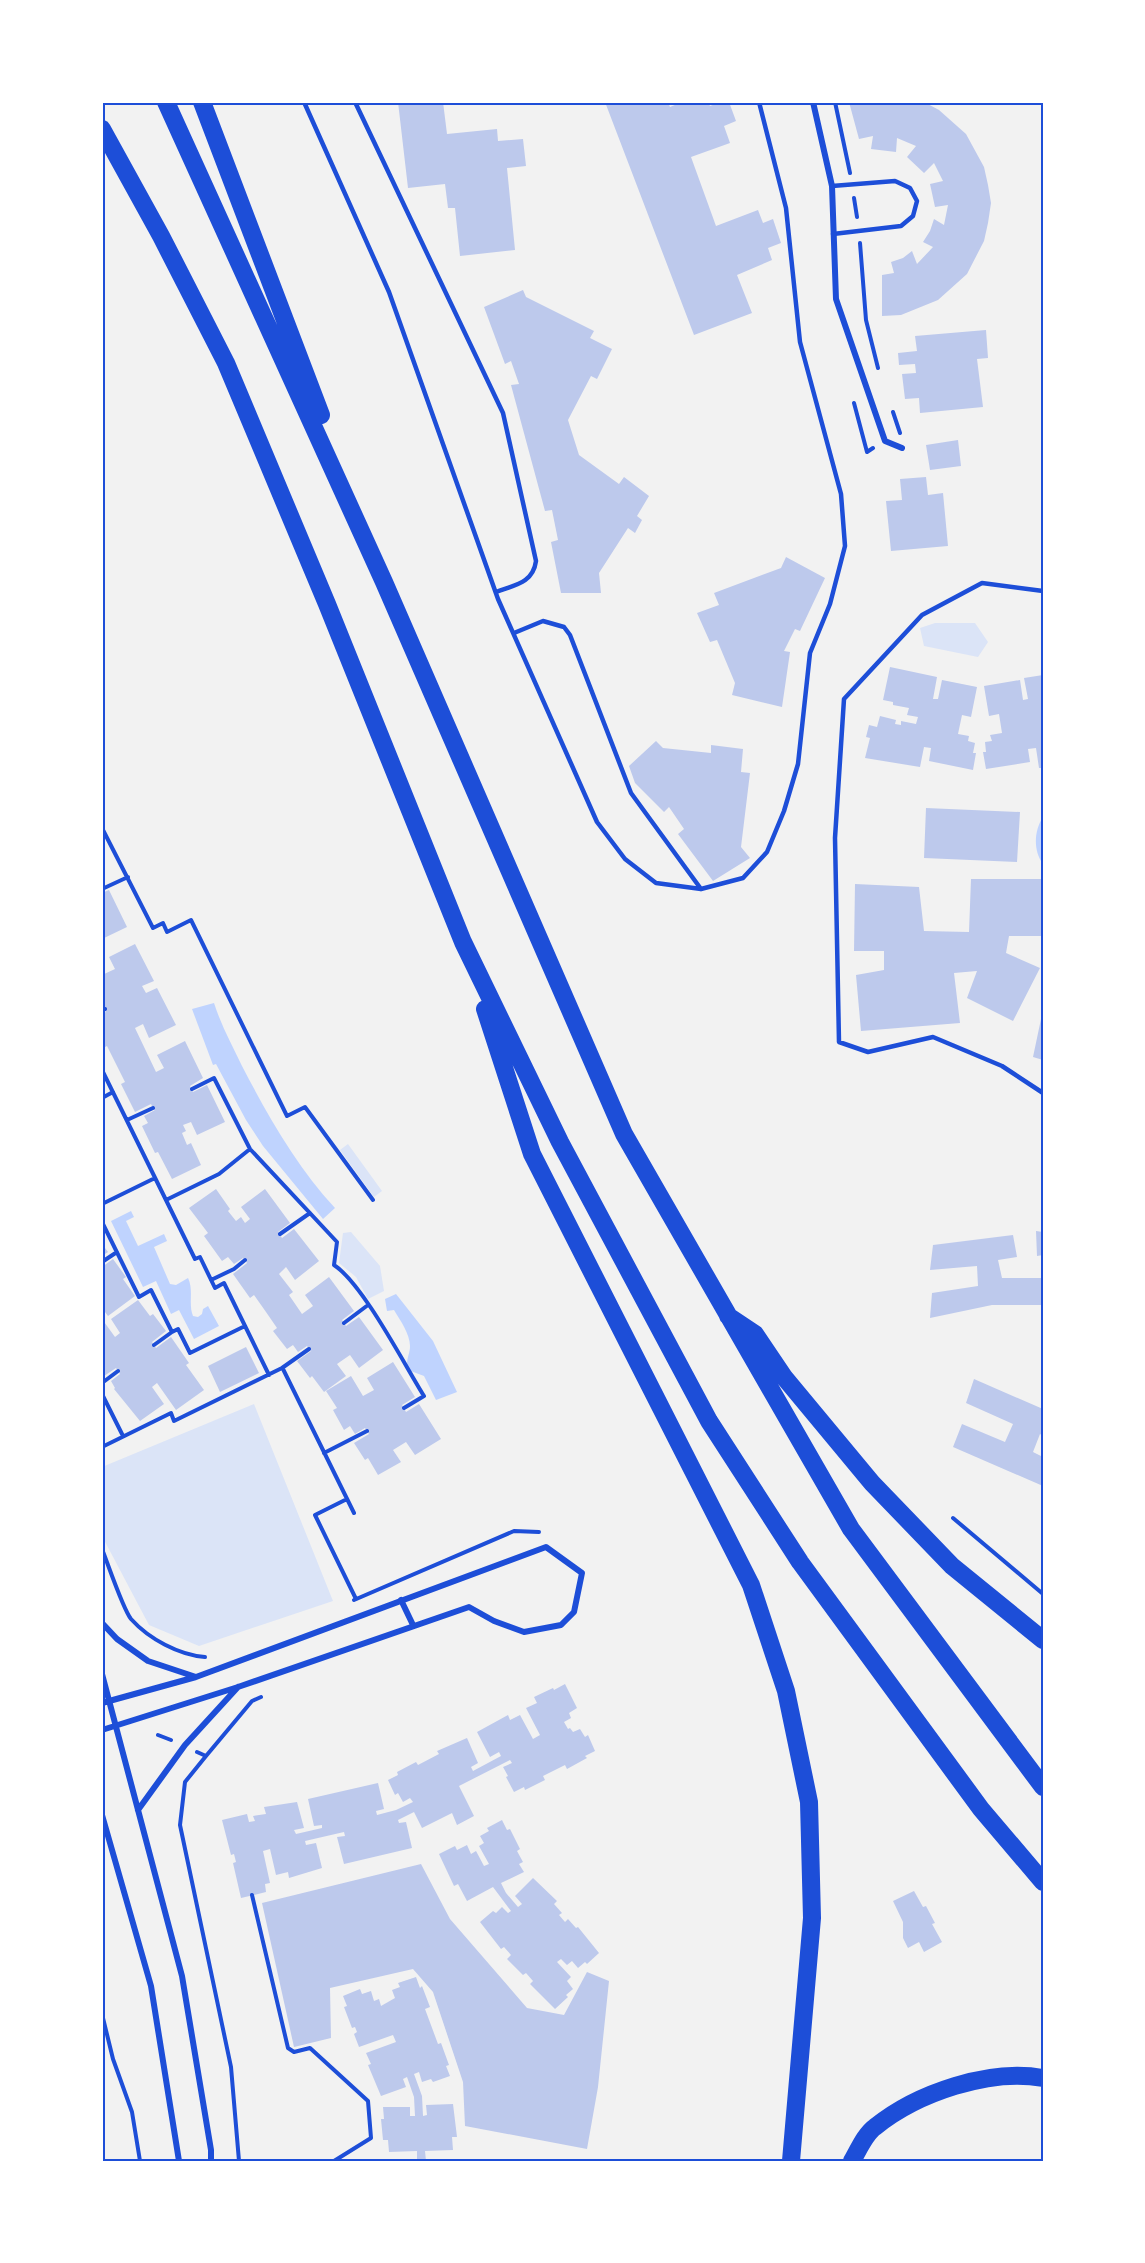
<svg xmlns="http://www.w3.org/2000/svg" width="1145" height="2263" font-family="Mulish,sans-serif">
<rect width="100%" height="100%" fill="#f2f2f2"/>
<!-- green -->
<path fill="#dbe4f7" d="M935,623h40l13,19 -10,15 -54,-11 -4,-18z
M348,1144l34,47 -8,6 -34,-47z
M351,1232l29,34 4,25 -16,8 -12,-22 -17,-14 4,-30z
M254,1404l79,197 -134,45 -50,-21 -47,-89v-69z"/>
<!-- water -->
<path fill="#bfd3fe" d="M1043,817v47c-10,-14 -9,-33 0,-47z
M214,1003c7,22 18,42 28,63 26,50 55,101 93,142l-12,11 -60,-73 -17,-26 -30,-56 -3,1 -21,-56z
M131,1211l3,6 -8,4 12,25 26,-12 3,7 -13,6 16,37 6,1 12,-7c6,12 0,26 5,38l5,1 4,-3 1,-5 5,-3 11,20 -25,13 -15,-29 -8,4 -15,-33 -13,6 -32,-66z
M396,1294l37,47 24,51 -21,8 -12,-24 -16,-6c-3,-10 2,-15 2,-24 0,-12 -10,-26 -16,-36l-7,1 -2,-12z"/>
<!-- building -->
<path fill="#bdc9ec" d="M398,102h45l4,32 50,-5 1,12 25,-2 3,27 -19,2 8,82 -55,6 -5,-48h-7l-3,-24 -37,4z
M605,102h63l2,5 12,-5h26l2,4 11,-4h8l7,19 -12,5 6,17 -39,14 25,69 42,-16 5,13 10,-4 8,24 -13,5 4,12 -35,15 15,38 -58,22z
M849,102h75l15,8 27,24 18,33 4,18 3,18 -3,20 -4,18 -17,33 -29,26 -37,15 -19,1v-41l12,-2 -3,-11 12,-4 9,-7 5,13 16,-17 -10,-5 7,-11 4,-12 10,6 4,-20 -13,2 -5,-23 13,-3 -9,-18 -10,10 -17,-16 9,-11 -19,-8 -1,14 -25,-3 2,-13 -14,3z
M523,290l3,7 68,34 -4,7 22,11 -15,30 -6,-3 -23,44 11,35 40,29 5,-7 25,19 -12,20 5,4 -7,13 -7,-5 -29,45 2,20h-40l-10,-51 7,-2 -6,-30 -7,1 -34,-126 8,-1 -8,-23 -6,3 -21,-57z
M986,330l2,28 -11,1 6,48 -63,6 -1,-15 -14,1 -3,-25 14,-1 -1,-9 -16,1 -1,-12 19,-2 -2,-15z
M958,440l3,26 -31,4 -4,-25z
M926,477l2,18 15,-2 5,53 -57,5 -5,-50 16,-1 -2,-21z
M786,557l39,21 -25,53 -5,-2 -11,22 6,1 -8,55 -50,-12 3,-12 -18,-43 -7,2 -13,-29 22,-8 -5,-12 67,-25z
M890,667l47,10 -4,22h5l4,-19 35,7 -6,30 -9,-2 -4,19 11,2 -1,5 7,2 -2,10h3l-3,17 -44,-9 2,-13 -7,-1 -4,20 -55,-9 5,-20 -4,-1 3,-12 8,2 3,-11 16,4 -1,4 6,1v-4l15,3 2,-7 -11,-2 2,-7 -16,-3v-3l-10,-2z
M1043,675v93h-4l-3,-20 -8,1 2,13 -44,7 -3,-17h3l-1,-10 7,-1 -2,-6 12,-2 -3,-19 -10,2 -5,-30 36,-6 3,20 5,-1 -4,-21z
M656,741l7,7 48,5v-8l32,4 -2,23 9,1 -9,74 9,11 -37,23 -35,-47 6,-5 -15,-22 -5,5 -29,-29 -6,-17z
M926,808l94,4 -3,50 -93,-4z
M971,879h72v57h-34l-3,17 34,15 -27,53 -46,-23 10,-27 -23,2 6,50 -99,8 -5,-56 28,-5v-19h-30l1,-67 64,3 5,44 45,1z
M109,890l18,37 -25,12v-46z
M135,944l19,37 -12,5 4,7 11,-5 19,37 -27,13 -6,-14 -8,4 21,44 8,-4 -7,-13 28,-14 18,37 -13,8 3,6 14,-7 18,37 -28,13 -6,-13 -8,3 3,6 -4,2 5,12 4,-2 10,22 -29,14 -14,-27 -3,1 -13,-27 6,-3 -4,-7 11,-6 -2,-2 -2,-4 -16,8 -14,-28 4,-2 -18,-36 -4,2 -1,-2v-32l4,-2 -4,-6v-31l13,-6 -6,-12z
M1041,1019h2v41l-10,-3z
M216,1189l14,20 -2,2 8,10 5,-4 4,6 5,-4 -9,-12 24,-18 25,34 -12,9 4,6 12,-9 25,32 -24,19 -9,-13 -7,7 14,18 -4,3 13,19 11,-8 -8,-11 24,-18 25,34 -12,9 4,6 13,-9 24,33 -24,18 -9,-13 -13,9 9,12 -22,16 -12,-16 -2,2 -13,-17 14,-10 -4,-5 -9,6 -5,-7 -6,4 -14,-18 4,-3 -11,-16 -12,-17 -4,3 -17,-24 14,-11 -2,-3 -2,-2 -9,6 -6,-7 -6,4 -18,-25 4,-3 -19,-25z
M1036,1231l7,1v23l-6,1z
M1013,1235l4,22 -19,3 4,18h41v27h-51l-62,13 2,-25 46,-7 -1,-20 -47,4 3,-25z
M102,1244l6,8 -6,4z
M113,1259l13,18 -3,2 12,17 -27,20 -6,-8v-41z
M138,1300l12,16 3,-2 13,17 -14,11 4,6 15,-11 18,26 -3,2 18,25 -28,20 -19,-27 -5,4 12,17 -24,17 -26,-32 1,-1 -4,-7 9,-7 -4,-6 -12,8 -2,-3v-54l13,18 5,-4 -9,-14z
M246,1347l13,26 -39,19 -12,-26z
M393,1362l22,35 -13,8 4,7 13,-8 22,35 -26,16 -9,-13 -13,8 8,12 -23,13 -10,-17 -3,2 -11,-17 15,-9 -4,-6 -10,6 -5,-8 -6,4 -11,-20 4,-2 -11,-17 25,-15 12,20 11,-6 -7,-12z
M974,1379l69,30v27l-3,-2 -7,18 10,5v29l-90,-39 9,-23 43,18 8,-18 -47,-21z
M565,1684l12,24 -8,5 2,5 -7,4 4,7 2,-1 3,4 7,-3 5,8 3,-2 7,16 -10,5 2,2 -20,11 -2,-4 -22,11 2,4 -20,10 -1,-3 -10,5 -8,-15 2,-1 -5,-9 9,-4 -2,-3 -51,26 15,30 -17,9 -5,-12 -30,15 -8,-16 -16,8 1,3 7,-1 6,26 -68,16 -7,-27 8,-1 -1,-4 -39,9 1,4 10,-2 6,25 -33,10 -1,-6 -12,3 -6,-26 -7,2 7,32 -5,1 1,8 -25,6 -8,-35 3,-1 -2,-8 -3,1 -9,-35 25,-6 2,8 6,-1 -2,-5 13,-2 -2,-7 33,-5 7,26 -10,2 2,4 26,-6v-3l-8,1 -6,-27 70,-16 6,26 -8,2 1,4 19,-5 17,-8 -3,-4 -7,4 -5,-9 -3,2 -7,-15 10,-5 -1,-3 19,-10 2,3 21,-11 -2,-3 30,-13 11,25 -7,4 2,4 28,-15 -2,-4 -9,5 -13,-25 31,-17 2,5 10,-5 13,24 7,-4 -14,-27 11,-5 -3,-6 19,-9 1,2z
M502,1820l5,10 3,-1 10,20 -3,2 6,11 -4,2 5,8 -23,11 5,10 12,14 4,-3 -7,-8 18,-18 24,23 -3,3 8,9 -3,2 6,7 3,-3 8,9 2,-1 21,26 -12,11 -2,-2 -7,6 -6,-7 -5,4 -6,-6 -4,3 14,15 -4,4 6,8 -7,6 2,2 -13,12 -25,-25 3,-3 -7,-8 -3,2 -16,-16 4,-4 -7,-8 -3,2 -21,-27 13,-11 3,2 6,-6 6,6 3,-2 -18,-24 -26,14 -9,-17 -4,2 -15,-32 16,-8 2,4 10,-5 4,9 5,-3 8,15 5,-2 -10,-18 5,-3 -4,-7 9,-5 -2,-3z
M421,1864l29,55 77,89 37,7 23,-43 22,9 -11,106 -11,62 -122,-23 -2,-44 -30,-90 -20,-23 -83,19 1,50 -37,9 -32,-144z
M914,1891l9,16 3,-1 9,17 -3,1 10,18 -18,10 -5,-10 -11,6 -5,-10v-16l-10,-21z
M416,1977l4,11 2,-2 8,21 -5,2 13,35 3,-1 8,22 -3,1 4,10 -17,6 -2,-3 -9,3 -3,-10 -5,2 8,22 1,20 4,-1 -1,-10 27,-1 4,33h-5l1,13 -28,1 1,10h-9v-10l-28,1 -1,-12h-5l-2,-21h3l-1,-12h27v9h5l-1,-19 -7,-20 -4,2 3,8 -25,9 -13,-31 3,-1 -5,-11 30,-11 -3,-7 -34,12 -5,-13 3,-2 -2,-5 -3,1 -8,-21 3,-1 -4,-10 17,-7 2,5 9,-3 3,10 5,-2 2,7 14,-8 -3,-8 8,-3 -2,-4z"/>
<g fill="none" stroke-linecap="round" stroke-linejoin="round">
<!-- path -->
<path stroke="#1d4ed8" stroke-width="4" d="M835,102l15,71
M854,198l3,19
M860,243l6,77 12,48
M854,403l13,49 6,-4
M893,412l7,21
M102,828l51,100 10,-5 4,9 24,-12 96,196 18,-9 68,93
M102,889l26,-12
M102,1010l3,-1
M102,1070l93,189 5,-2 15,31 9,-5 45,92
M192,1089l22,-11 36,71 87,93 -3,23c29,19 70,99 90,131l-20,12
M102,1098l11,-6
M127,1120l26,-12
M166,1200l53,-26 31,-25
M102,1204l53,-26
M102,1222l37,75 12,-7 21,42 6,-3 12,24 55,-27
M280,1234l30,-21
M102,1262l15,-10
M211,1280l23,-11 11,-9
M344,1323l24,-18
M154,1345l18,-13
M283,1369l71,144
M102,1383l16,-12
M102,1394l21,42
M102,1447l69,-34 3,8 108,-53 27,-19
M324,1453l43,-22
M347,1499l-32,16 41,84
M953,1518l90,76
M102,1549c6,15 21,60 29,70 18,20 48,36 74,38
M354,1600l160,-69 25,1
M158,1735l13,5
M197,1752l9,4 -21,26 -5,43 51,242 8,94
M206,1756l46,-55 9,-4
M252,1895l36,153 6,4 16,-4 58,53 3,37 -37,23
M102,2014l11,45 19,53 8,49"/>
<!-- service -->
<path stroke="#1d4ed8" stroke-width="4.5" d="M304,102l85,190 109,307 99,223 28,37 31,24 45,6 42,-11 24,-26 17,-41 14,-47 12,-111 20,-49 15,-58 -4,-52 -41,-152 -14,-134 -27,-106
M355,102l148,311 33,148c-3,22 -21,24 -40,31
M832,186l63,-5 15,7 7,13 -4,15 -12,10 -68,8
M1043,591l-61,-8 -60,32 -78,84 -9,139 4,204 29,10 65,-15 69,29 41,27
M514,633l29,-12 21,6 6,8 61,158 70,96"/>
<!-- minor -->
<path stroke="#1d4ed8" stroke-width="6" d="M813,102l19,84 4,113 49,142 17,7
M401,1600l12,25
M102,1623l15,16 31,22 48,16
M102,1674l80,302 29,174v11
M102,1703l94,-26 350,-130 36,26 -8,39 -13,13 -37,7 -30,-11 -25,-14 -231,80 -136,43
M138,1810l47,-65 53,-58
M102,1815l49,171 28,175"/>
<!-- motorway -->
<path stroke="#1d4ed8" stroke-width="18" d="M166,102l218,480 240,552 227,395 192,258
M202,102l119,313
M102,129l59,107 65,127 101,241 136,338 97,200 149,279 91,141 181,247 62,73
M485,1009l47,145 219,431 35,106 23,111 3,116 -21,243
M728,1316l27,18 29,43 88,106 80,83 91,74
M852,2161c6,-10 13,-27 23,-34 42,-34 115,-59 168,-49"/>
</g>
<!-- border -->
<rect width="1145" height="2263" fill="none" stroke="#ffffff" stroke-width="207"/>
<rect x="104" y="104" width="938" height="2056" fill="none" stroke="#1d4ed8" stroke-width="2"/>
</svg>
